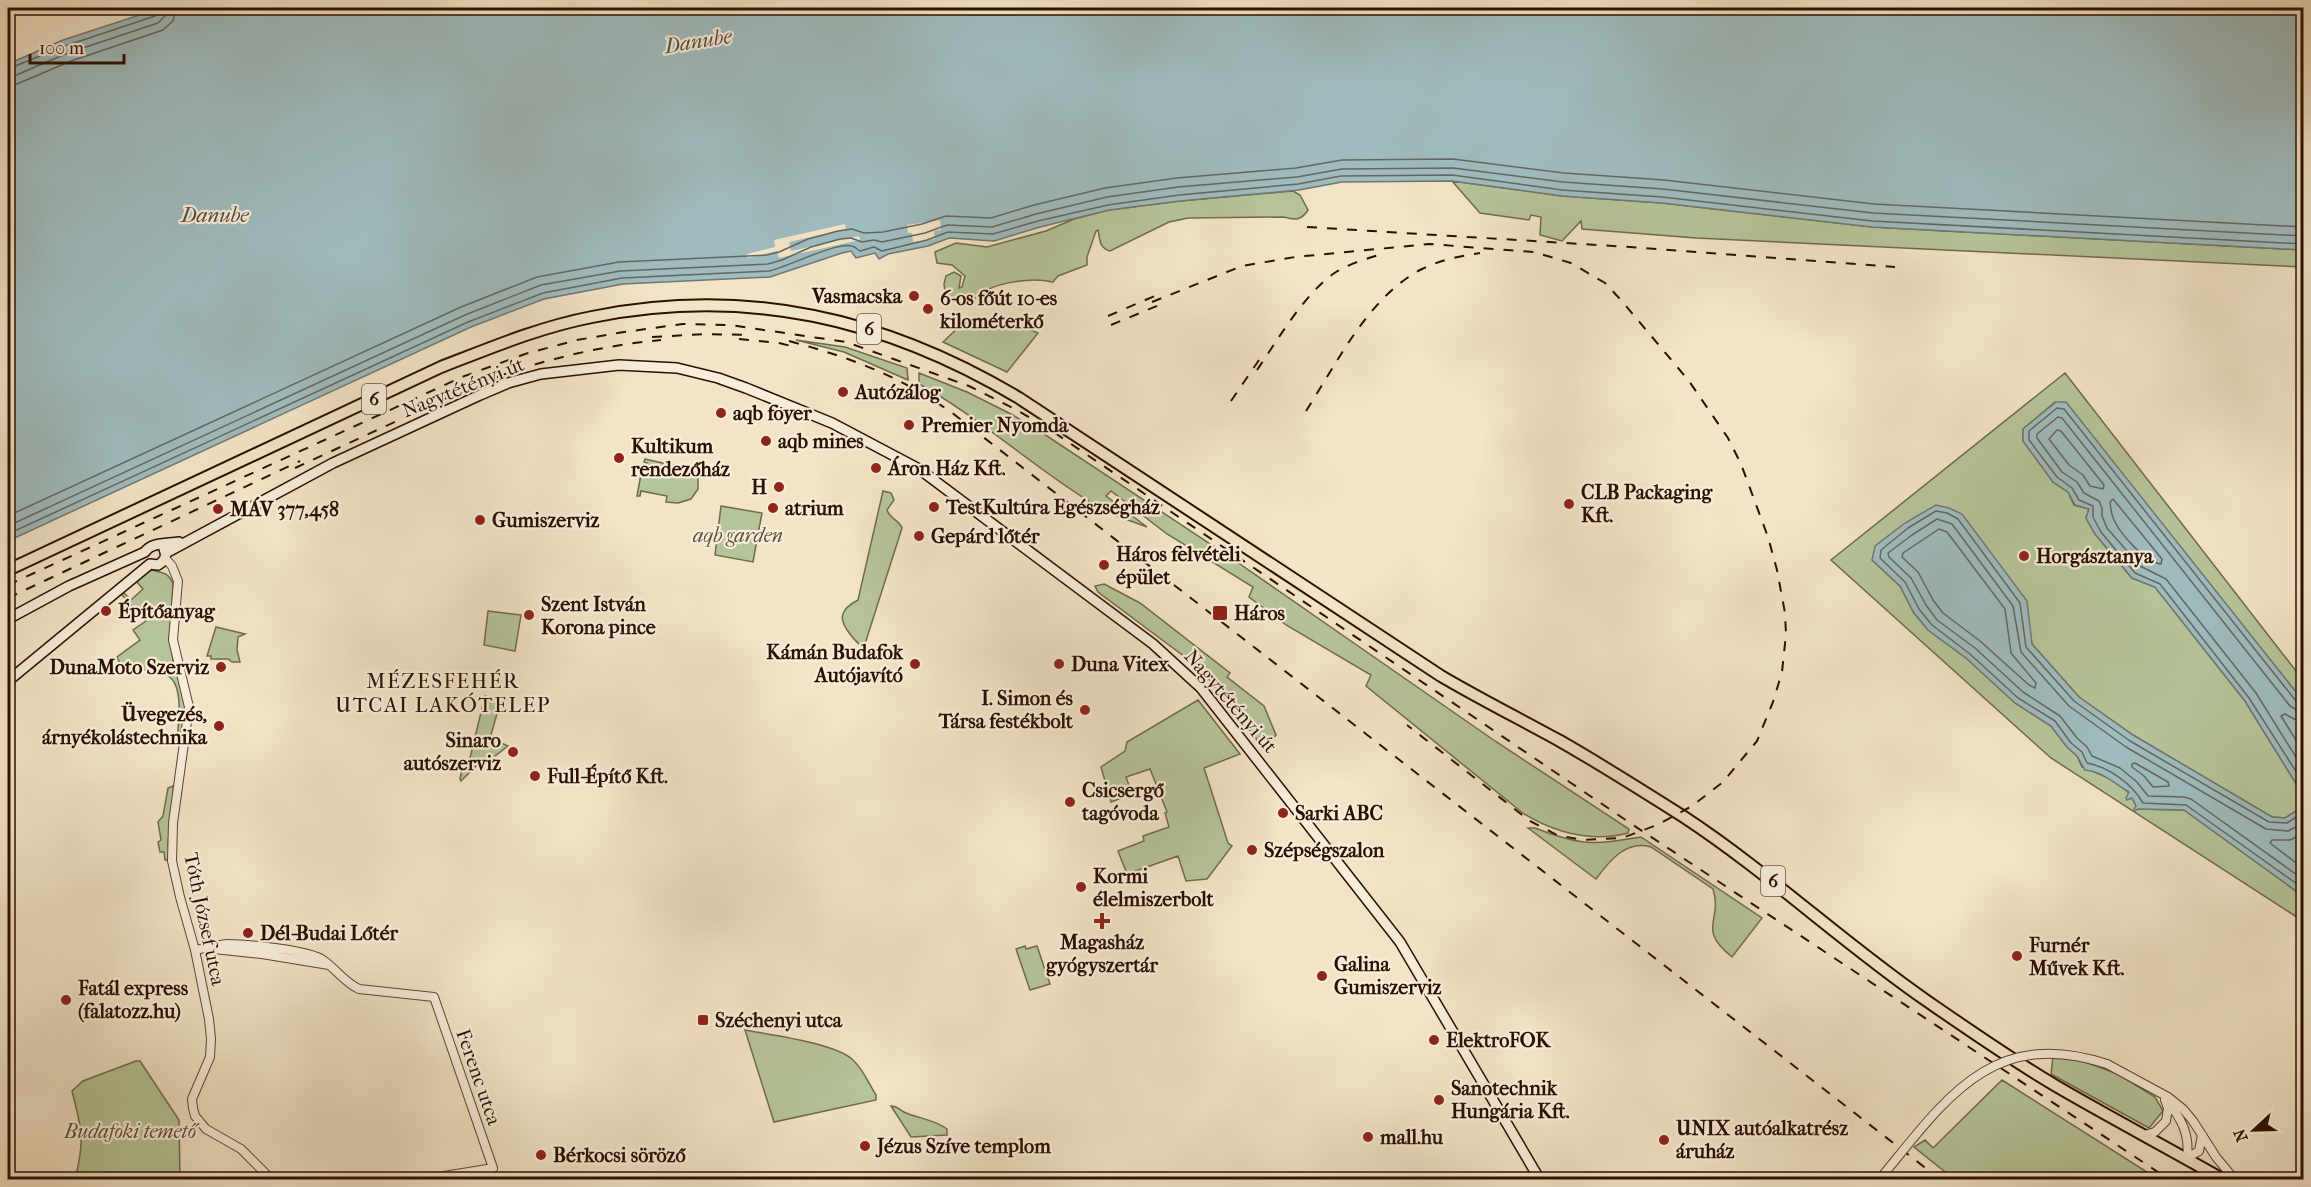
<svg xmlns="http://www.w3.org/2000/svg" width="2311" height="1187" font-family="'IM FELL French Canon',serif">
<rect width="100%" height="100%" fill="#f2e4c6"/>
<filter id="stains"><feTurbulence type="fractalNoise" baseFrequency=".00333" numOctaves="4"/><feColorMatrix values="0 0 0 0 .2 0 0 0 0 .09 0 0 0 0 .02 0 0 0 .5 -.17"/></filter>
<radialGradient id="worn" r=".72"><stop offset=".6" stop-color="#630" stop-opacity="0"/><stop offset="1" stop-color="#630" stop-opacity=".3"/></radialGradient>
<!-- green -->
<path fill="#b6c599" stroke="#706a4c" stroke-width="1.5" d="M1452,181l110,15 100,7 210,24 431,23v17l-607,-29 -114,-9 -1,-8 -19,20 -22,-6 1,-18 -10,-2 -2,5 -49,-7z
M1293,191l7,4 8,15c-7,11 -13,10 -25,7l-95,1 -19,4 -59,29c-11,-3 -10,-12 -12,-21l-2,1 -9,26v8l-29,11 -5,6c-21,-5 -62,0 -77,16l-30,1 -2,-15 2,-8 8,-4 7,4 -2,12 3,-1 3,-11 -13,-11 -15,-2 -2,-11 21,-9 31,4 59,-16 28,-12 35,-9 71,-9z
M985,318l37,8 16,7 -31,39 -64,-30 19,-18z
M796,340l49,7 62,21 1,12 -64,-28z
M919,373l48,19 44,22 33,20 183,121 268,186 134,88 -1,4c-38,10 -72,0 -104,-19l-158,-128 5,-11 -85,-50 -37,-28 4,-10 -86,-53 -56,-43 -5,5 41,31c-15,-6 -33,-11 -47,-19 -63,-37 -117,-89 -181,-124z
M2065,373l238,307v21l-80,-100 -168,-199 -32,27v12l30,41 15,10 6,13 15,4 -3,9 9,16 37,44 23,9 90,114 55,89 -2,20 -13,8 -13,-1 -139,-82 -54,-38 -47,-53 -3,-17 -157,-67 28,26 14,27 14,17 38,28 49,45 36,23 16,21 10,9 5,11 31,13 16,13 9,16 46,1 119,86v25l-252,-163 -220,-198z
M645,459l48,11 5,5v14l-7,10 -13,4 -12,-1 1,-6 -26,-5 -1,5h-3l4,-22h4l2,-11 -3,-1z
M883,491l8,2 3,7 -7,10c3,9 12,10 15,18l-38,119c-7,-3 -10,-8 -14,-13 -13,-16 -9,-25 8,-34z
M721,506l41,7 -9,49 -38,-7z
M152,570c11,3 17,3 21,14l-3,57 4,25 9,20 4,17 -8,71 -3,-1 4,-30 -3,-1c4,-48 9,-82 -53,-70l-7,-15 23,-17 -7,-10 13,-9 -25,-27 2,-2 8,8 12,-11 -7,-8 10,-9z
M1104,584l36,19 90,70 -3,4 37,29 12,29 -11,15 -64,-81 -103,-77 -3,-6z
M488,611l33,4 -6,36 -31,-6z
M216,627l29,7 -7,3 -1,13 3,12h-8l-4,-3h-17v-3h-4z
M485,696l16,4 -11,38 18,8 -22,17 -4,-3 -21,21 -1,-2 3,-14 5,1z
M1198,700l42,54 -36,14 24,75 4,3 -25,33 -21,2 -8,-25 -51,18 -9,-23 26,-10 -1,-5 26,-9 -4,-14 2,-1 -17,-43 -24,8 6,17 -21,8 -10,-35 24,-16 2,-9z
M173,786l1,8 -6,49 2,17h-5l-1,-8h-4l-2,-10 3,-2 -3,-18 5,-6 5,-28z
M1528,828h7c46,18 58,17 106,9l121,81 -30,39c-36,-29 -9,-35 -19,-68l-62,-42c-25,-7 -41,13 -55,32z
M1025,946l1,3 11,-3 13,38 -20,6 -14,-41z
M745,1030c26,5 90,13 108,30 10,9 16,24 23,35v5l-102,22z
M2053,1057h18l47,17 37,23 8,14 -14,17 -98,-54z
M136,1061h4l39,59 1,59h-105c10,-38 7,-50 -3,-88l11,-10z
M2002,1080l156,99h-204l-40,-32 11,-7 8,8z
M891,1106c7,0 7,3 13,6 15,7 30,7 43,17v6l-36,2z"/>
<!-- water -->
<path fill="#9fbcbf" stroke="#717773" stroke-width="1.5" d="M161,8h2142v242l-431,-23 -210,-24 -100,-7 -110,-15 -110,1 -43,8 -119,11 -71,9 -69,17 -46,14 -45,-3 -21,8 -40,8 -9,5 -4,-6 -19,5 -5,-7 -9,2 -72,24 -147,7 -79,15 -73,28 -463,214v-477l55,-24z
M2056,402h10l237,299v195l-119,-86 -46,-1 -3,2 -1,-2 2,-3 -4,-8 -5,2 -1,-2 3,-6c-15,-8 -26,-21 -44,-22l-8,-14 -10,-9 -16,-21 -36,-23 -49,-45 -38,-28 -14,-17 -14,-27 -28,-26 3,-14 30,-23 31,-18 13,3 13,6 65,87 5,43 47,53 54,38 139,82 13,1 13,-8 2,-20 -55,-89 -90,-114 -23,-9 -37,-44 -9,-16 3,-9 -14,-4 -7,-13 -15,-10 -30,-41v-12z"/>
<!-- pier -->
<path fill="#f2e4c6" d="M940,220l1,10 -7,1 1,8 -22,3 -1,-9h-4l-1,-8z
M845,224l1,5 -57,13 2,9 68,-15 1,4 -81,18 -2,-7 -29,7 -1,-4 28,-7 -1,-7z"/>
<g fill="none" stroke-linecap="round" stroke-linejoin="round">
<!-- shore -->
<path stroke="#656660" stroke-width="1.5" d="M8,69l57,-23 90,-30 4,-3 1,-5
M8,77l6,-1 54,-23 90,-30 7,-7 2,-8
M8,86l9,-2 54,-23 92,-31 10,-9 3,-13
M2057,430l4,1 43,54 -1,4 -13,-3 -7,-11 -14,-10 -20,-26z
M2113,499l49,60 -1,5c-16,-2 -40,-29 -47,-44 -3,-6 -3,-11 -4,-18z
M8,516l453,-209 76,-30 82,-15 148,-7 12,-3 29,-13 30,-8 14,-2 12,4 19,-1 39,-8 24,-8 45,2 43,-13 71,-17 72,-10 119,-10 46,-8 111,-1 111,14 100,7 210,24 430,23
M8,526l457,-211 76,-30 79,-14 148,-7 14,-4 29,-13 29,-8 11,-1 11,4 12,-2 8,2 43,-9 22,-8 45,2 44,-13 71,-17 71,-10 119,-10 45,-8 111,-1 110,14 100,7 210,24 431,23
M1939,529l8,3 58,77 6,44 25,30 -1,5 -6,-3 -49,-44 -37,-28 -10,-13 -15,-28 -16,-15 1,-4z
M8,534l460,-212 75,-29 79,-15 147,-7c19,-4 66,-29 83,-25 2,0 6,4 8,5l14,-4 8,4 45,-11 21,-8 45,2 45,-13 70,-16 71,-10 119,-11 43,-8 111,-1 110,15 100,7 210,24 432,23
M2304,704l-8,-3 -232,-292 -7,-1 -28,23v9l28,37 15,11 7,12 14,6v11l8,15 34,41 25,11 89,114 55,86
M2304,711l-7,-1 -7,-4 -228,-288 -4,-1 -21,17v4l25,34 15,10 7,11 15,8 3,7v8l5,12 33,38 26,13 90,114 48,77
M2304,720l-10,-1 -9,-5 -4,2 23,37
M2135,763l33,19 1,4 -16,1 -9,-11 -12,-9v-3z
M2304,812l-17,11 -18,-1 -139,-81 -56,-40 -48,-54 -6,-44 -62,-84 -11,-6 -11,-2 -28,17 -27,22 -1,8 25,24 14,27 13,16 38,29 48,44 37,23 16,22 11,9 5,11c22,4 45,21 56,40l43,2 118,84
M2304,823l-16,8 -22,-2 -140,-82 -57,-41 -48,-54 -8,-46 -61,-82 -15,-5 -25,16 -24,18 1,4 22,21 15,27 11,15 38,28 48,44 37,24 17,22 10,9 5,9 28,12 17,14 11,14 36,1 7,2 113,81
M2304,833l-14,7h-18l-2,3 34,26"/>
<defs>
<path id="tertiary" d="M165,558l7,8 6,15 -5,59 16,67 -16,116 -1,38 8,36 15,53 14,69 2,20 -1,18 -18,42 1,9 2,8 11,13 35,20 31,31
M214,949l48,5 67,11
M195,950c11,-2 22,-5 32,-6 19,0 82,6 96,16 13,9 22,23 36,29l75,8 59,171 -73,12
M2107,1064l61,33 15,12 10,12 23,36 19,23
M2165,1099c16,18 25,35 22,59
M2144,1135l11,-3 11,-11 2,-13 -3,-8
M2187,1158l12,-7 3,-16"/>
<path id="secondary" d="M145,552c6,-10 23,-8 34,-10
M166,553l167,-90 147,-68 28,-12 33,-9 78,-9 58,3 41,10 28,10 86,35 87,46 234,175 48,44 199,254 140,238
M150,564l8,1c7,-4 9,-9 6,-16
M8,619l61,-33 76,-34
M8,681l142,-117"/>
<path id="primary" d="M8,570l433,-203c49,-19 99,-40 151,-50 155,-31 293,1 427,81l422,278c39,23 79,43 119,65 42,24 83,50 124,76 85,56 159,126 243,184 42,29 85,59 129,85 55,32 112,62 168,94"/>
</defs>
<!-- tertiary casing -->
<use href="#tertiary" stroke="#5d4432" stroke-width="10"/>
<!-- secondary casing -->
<use href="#secondary" stroke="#2b0f00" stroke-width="12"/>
<!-- primary casing -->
<use href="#primary" stroke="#2b0f00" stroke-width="14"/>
<!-- tertiary -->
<use href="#tertiary" stroke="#f7edda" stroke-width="8"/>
<!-- secondary -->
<use href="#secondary" stroke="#f7edda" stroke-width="9"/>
<!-- primary -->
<use href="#primary" stroke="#f2e4c6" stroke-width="10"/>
<!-- rail -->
<path stroke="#2b0f00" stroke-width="2" stroke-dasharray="10 10" stroke-linecap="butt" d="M1307,227l323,20 265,20
M1152,302l90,-36 53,-9 134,-13 105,8 37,11 34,20 16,17 68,81 39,57 13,26 27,73 9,33 8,43 1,21 -4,38 -9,30 -16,39 -34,41 -31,24 -35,19 -35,13 -40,2 -25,-5 -27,-14 -123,-96
M1108,316l49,-21
M1111,325l53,-22
M652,337l54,-3 42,1
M739,339l40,4 16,4
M789,341c63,17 108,34 162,71l990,768
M1257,370c20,-29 49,-79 79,-98 13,-8 29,-13 43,-17
M478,384c59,-23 120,-38 183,-44
M445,394l38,-16
M1231,401l28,-41
M1306,411c31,-48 63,-115 116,-142 18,-9 38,-13 58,-16
M295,468l158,-73
M8,585l454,-208 63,-23 52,-14 47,-8 59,-8 47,1 116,17 123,44 46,23 34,20 584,396 537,355
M8,598l292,-137"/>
<defs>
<path id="tertiary-bridge" d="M1879,1180c66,-80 112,-154 228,-116"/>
</defs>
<!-- tertiary-bridge casing -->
<use href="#tertiary-bridge" stroke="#5d4432" stroke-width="10" stroke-linecap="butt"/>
<!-- tertiary-bridge -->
<use href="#tertiary-bridge" stroke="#f7edda" stroke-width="8"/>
</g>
<!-- markers -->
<g fill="#8f2418" stroke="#f7edda" stroke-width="2">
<circle cx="914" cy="296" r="6"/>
<circle cx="928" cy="309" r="6"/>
<circle cx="843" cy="392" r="6"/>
<circle cx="721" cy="413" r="6"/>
<circle cx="909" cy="425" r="6"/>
<circle cx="766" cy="441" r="6"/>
<circle cx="619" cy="458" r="6"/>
<circle cx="876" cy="468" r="6"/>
<circle cx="779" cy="487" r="6"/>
<circle cx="1569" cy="504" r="6"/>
<circle cx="934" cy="507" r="6"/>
<circle cx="773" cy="508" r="6"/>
<circle cx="218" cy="509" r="6"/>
<circle cx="480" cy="520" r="6"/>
<circle cx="919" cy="536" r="6"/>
<circle cx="2024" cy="556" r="6"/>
<circle cx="1104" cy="565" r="6"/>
<circle cx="106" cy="611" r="6"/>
<rect x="1212" y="605" width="16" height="16" rx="3"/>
<circle cx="529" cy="615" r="6"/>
<circle cx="915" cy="664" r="6"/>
<circle cx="1059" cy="664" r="6"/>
<circle cx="221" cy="667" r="6"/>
<circle cx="1085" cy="710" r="6"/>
<circle cx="219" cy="726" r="6"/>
<circle cx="513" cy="752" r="6"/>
<circle cx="535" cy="776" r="6"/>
<circle cx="1070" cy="802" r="6"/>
<circle cx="1283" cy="813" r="6"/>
<circle cx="1252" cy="850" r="6"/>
<circle cx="1081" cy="887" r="6"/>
<path d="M1099 912h6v6h6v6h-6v6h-6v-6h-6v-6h6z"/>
<circle cx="248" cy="933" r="6"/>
<circle cx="2017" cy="956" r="6"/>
<circle cx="1322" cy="976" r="6"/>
<circle cx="66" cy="1000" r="6"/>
<rect x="697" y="1014" width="12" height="12" rx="3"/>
<circle cx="1434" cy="1040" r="6"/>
<circle cx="1439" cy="1100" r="6"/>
<circle cx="1368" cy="1137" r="6"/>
<circle cx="1664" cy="1140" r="6"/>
<circle cx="865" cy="1146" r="6"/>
<circle cx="541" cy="1155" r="6"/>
</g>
<g text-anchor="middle" stroke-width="4.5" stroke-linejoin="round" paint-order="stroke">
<!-- shield labels -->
<g fill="#f7edda" stroke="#685241" stroke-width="1.5">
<rect x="857" y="314" width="24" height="30" rx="4.5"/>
<rect x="362" y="384" width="24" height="30" rx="4.5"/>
<rect x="1761" y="866" width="24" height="30" rx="4.5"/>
</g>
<g font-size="18" font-weight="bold" fill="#2b0f00">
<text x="869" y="335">6</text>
<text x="374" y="405">6</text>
<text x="1773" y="887">6</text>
</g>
<!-- poi labels -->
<g font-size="20" font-weight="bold" fill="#2b0f00" stroke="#f7edda" text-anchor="start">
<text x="902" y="303" text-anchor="end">Vasmacska</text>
<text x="940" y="305">6-os főút 10-es<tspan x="940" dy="23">kilométerkő</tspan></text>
<text x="855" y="399">Autózálog</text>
<text x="733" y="420">aqb foyer</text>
<text x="921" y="432">Premier Nyomda</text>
<text x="778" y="448">aqb mines</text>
<text x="631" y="453">Kultikum<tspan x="631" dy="23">rendezőház</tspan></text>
<text x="888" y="475">Áron Ház Kft.</text>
<text x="767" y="494" text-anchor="end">H</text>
<text x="1581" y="499">CLB Packaging<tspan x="1581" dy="23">Kft.</tspan></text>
<text x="946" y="514">TestKultúra Egészségház</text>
<text x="785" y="515">atrium</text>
<text x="230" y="516">MÁV 377,458</text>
<text x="492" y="527">Gumiszerviz</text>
<text x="931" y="543">Gepárd lőtér</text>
<text x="1116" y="561">Háros felvételi<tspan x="1116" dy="23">épület</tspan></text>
<text x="2036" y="563">Horgásztanya</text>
<text x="541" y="611">Szent István<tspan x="541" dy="23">Korona pince</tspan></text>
<text x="118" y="618">Építőanyag</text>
<text x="1234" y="620">Háros</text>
<text x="903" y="659" text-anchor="end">Kámán Budafok<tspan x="903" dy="23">Autójavító</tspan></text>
<text x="1071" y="671">Duna Vitex</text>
<text x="209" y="674" text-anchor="end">DunaMoto Szerviz</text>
<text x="1073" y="705" text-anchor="end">I. Simon és<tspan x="1073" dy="23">Társa festékbolt</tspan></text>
<text x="207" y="721" text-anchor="end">Üvegezés,<tspan x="207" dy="23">árnyékolástechnika</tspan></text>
<text x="501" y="747" text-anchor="end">Sinaro<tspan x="501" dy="23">autószerviz</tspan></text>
<text x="547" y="783">Full-Építő Kft.</text>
<text x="1082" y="797">Csicsergő<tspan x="1082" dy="23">tagóvoda</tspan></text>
<text x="1295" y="820">Sarki ABC</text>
<text x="1264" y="857">Szépségszalon</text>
<text x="1093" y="883">Kormi<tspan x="1093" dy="23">élelmiszerbolt</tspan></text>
<text x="260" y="940">Dél-Budai Lőtér</text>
<text x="1102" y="949" text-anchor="middle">Magasház<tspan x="1102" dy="23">gyógyszertár</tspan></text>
<text x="2029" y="952">Furnér<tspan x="2029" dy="23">Művek Kft.</tspan></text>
<text x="1334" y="971">Galina<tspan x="1334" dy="23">Gumiszerviz</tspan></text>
<text x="78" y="995">Fatál express<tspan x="78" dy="23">(falatozz.hu)</tspan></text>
<text x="715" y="1027">Széchenyi utca</text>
<text x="1446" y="1047">ElektroFOK</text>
<text x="1451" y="1095">Sanotechnik<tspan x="1451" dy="23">Hungária Kft.</tspan></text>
<text x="1676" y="1135">UNIX autóalkatrész<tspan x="1676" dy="23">áruház</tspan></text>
<text x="1380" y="1144">mall.hu</text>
<text x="877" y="1153">Jézus Szíve templom</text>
<text x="553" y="1162">Bérkocsi söröző</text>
</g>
<!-- street labels -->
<g font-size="20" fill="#2b0f00" stroke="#f7edda">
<text transform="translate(463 387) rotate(-22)" y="7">Nagytétényi út</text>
<text transform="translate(1231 701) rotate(49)" y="7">Nagytétényi út</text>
<text transform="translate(205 919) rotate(78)" y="7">Tóth József utca</text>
<text transform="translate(479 1077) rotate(71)" y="7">Ferenc utca</text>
</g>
<!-- park labels -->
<g font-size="20" font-style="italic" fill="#5c4f36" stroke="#f7edda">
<text x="738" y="542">aqb garden</text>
<text x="130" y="1138">Budafoki temető</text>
</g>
<!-- water labels -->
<g font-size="21" font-style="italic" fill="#544c43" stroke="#f7edda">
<text transform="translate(698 41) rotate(-9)" y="7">Danube</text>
<text x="215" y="222">Danube</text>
</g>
<!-- neighbourhood labels -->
<g font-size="21" letter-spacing="1.5" fill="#2b0f00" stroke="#f7edda">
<text x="443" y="688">MÉZESFEHÉR<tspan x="443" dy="24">UTCAI LAKÓTELEP</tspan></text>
</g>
</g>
<!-- margin -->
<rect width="2311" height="1187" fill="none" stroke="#f2e4c6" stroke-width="30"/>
<rect x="9" y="9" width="2293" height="1169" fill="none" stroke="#2b0f00" stroke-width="3"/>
<rect x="15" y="15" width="2281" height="1157" fill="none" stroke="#2b0f00" stroke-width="1.5"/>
<!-- north arrow -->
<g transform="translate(2254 1130) rotate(248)" stroke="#f7edda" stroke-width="4.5" paint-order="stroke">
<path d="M0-4.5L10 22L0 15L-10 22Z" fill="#2b0f00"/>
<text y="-9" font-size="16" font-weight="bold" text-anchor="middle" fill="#2b0f00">N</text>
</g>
<!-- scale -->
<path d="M30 54v9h94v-9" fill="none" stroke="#2b0f00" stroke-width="3"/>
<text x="39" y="54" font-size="18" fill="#2b0f00" stroke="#f7edda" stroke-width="4.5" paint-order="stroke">100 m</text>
<rect width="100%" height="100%" filter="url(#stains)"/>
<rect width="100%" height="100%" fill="url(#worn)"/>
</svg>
